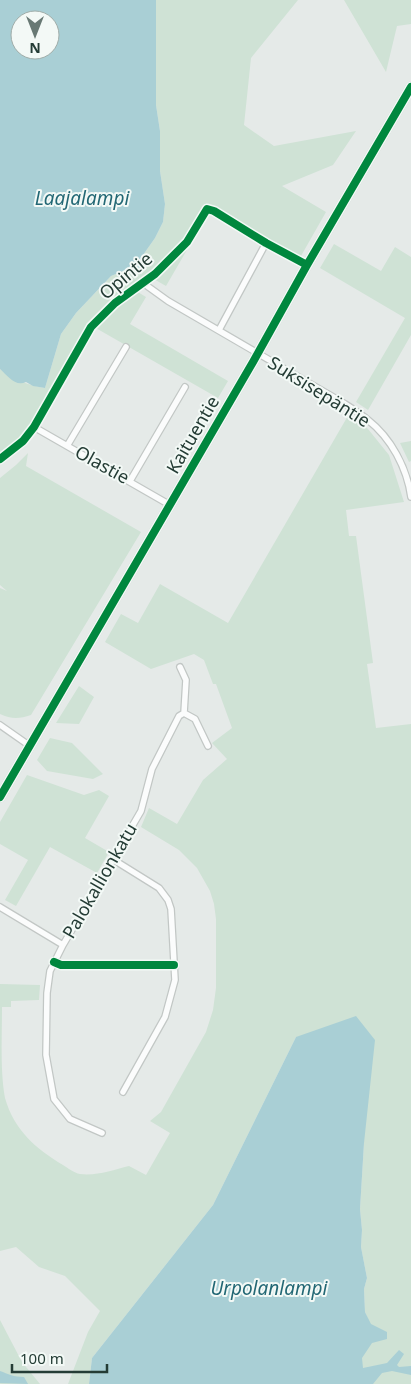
<svg xmlns="http://www.w3.org/2000/svg" width="411" height="1384" font-family="'Noto Sans',sans-serif">
<rect width="100%" height="100%" fill="#e5eae8"/>
<!-- green -->
<path fill="#cfe2d5" d="M156,0h142l-47,58 -7,67 30,21 82,-15 -23,34 -51,21 44,26 -29,51 -88,-51 -43,74 -14,-8 -16,13 10,6 -16,27 98,57 -10,17 -124,-71 -54,93 -19,18 -21,16v-85c12,10 30,17 45,19l16,-54 15,-21 35,-37 17,-7 15,-14 12,-17 8,-16 2,-18 -5,-33v-40l-4,-26z
M344,0h67v24l-14,2 -11,46z
M334,244l47,27 14,-24 16,10v78l-43,75 -12,-8 49,-84 -85,-50z
M349,414l19,15 21,26 15,47 -58,8 3,26h7l17,127 -6,1 9,64 35,-4v660h-44l-9,-14 10,-51 -3,-7 -1,-23 3,-11 -6,-31 1,-17 -2,-21 4,-66 -68,-106 -83,168 -121,153 -3,26h-21l20,-52 12,-21 -35,-35 -26,-9 -23,-20 -16,4v-267l40,1 -1,15 -28,1v6h-9c0,29 -2,63 3,91 9,32 31,51 58,67 5,3 11,8 17,9 17,2 33,-4 49,-8l17,9 24,-42 -20,-12 11,-9 45,-80 7,-22 3,-22v-69l-2,-15 -4,-13 -13,-23 -18,-18 -38,-23 8,-19 28,16 26,-44 24,-21 -15,-16 20,-15 -16,-44h-3l-9,-24 -10,-6 -43,15 -46,-27 16,-28 17,9 22,-39 68,39z
M411,441v20l-2,1 -9,-19z
M28,453l-2,13 115,66 -110,183c-12,4 -20,4 -31,-1v-126l7,3 -7,-6v-107l16,-13z
M79,686l15,11 -15,27 -23,-1z
M50,738l22,5 31,31 -10,5 -46,-8 -10,-11z
M27,775l57,20 15,-5 10,6 -24,42 24,14 -12,21 -47,-26 -34,59 -11,-6 23,-40 -28,-16v-22z
M0,1320l22,42 18,22h-40z"/>
<!-- water -->
<path fill="#a9cfd5" fill-rule="evenodd" d="M0,0h156v105l4,26v40l5,33 -2,18 -8,16 -12,17 -1,11 -8,6 -6,-3 -17,7 -35,37 -15,21 -16,54 -12,-2 -7,-4c-11,5 -18,-6 -26,-13zM20,20h30v30h-30z
M356,1016l19,24 -11,103 -4,66 2,21 -1,17 6,31 -3,11 1,23 6,12 16,8v7l-15,4 -10,15 1,10 24,-5 12,-13 5,4 -7,11 2,2 12,-1v9l-19,-4 -10,2 -9,11h-284l3,-26 121,-153 83,-168z
M0,1371c8,3 14,6 24,6l4,7 -28,-1z"/>
<g fill="none" stroke-linecap="round" stroke-linejoin="round">
<defs>
<path id="street" d="M143,283l25,18 177,103c8,5 16,10 23,16 23,18 39,48 43,77
M219,330l47,-87
M34,427l136,78
M67,446l59,-99
M130,481l55,-94
M180,667l6,13 -2,33
M0,725l30,21
M114,860l45,28 9,12 3,9 4,71 -10,37 -42,75
M0,907l63,38
M102,1133l-32,-14 -16,-20 -8,-44 1,-62 3,-22 13,-26 78,-134 11,-42 27,-53 5,-3 11,6 13,27"/>
<path id="secondary" d="M0,797l253,-435 54,-97 104,-178"/>
</defs>
<!-- street casing -->
<use href="#street" stroke="#c2c7c5" stroke-width="8"/>
<!-- secondary casing -->
<use href="#secondary" stroke="#c1c7c5" stroke-width="11"/>
<!-- street -->
<use href="#street" stroke="#fbfcfc" stroke-width="5.5"/>
<!-- secondary -->
<use href="#secondary" stroke="#fbfcfc" stroke-width="9"/>
<defs>
<path id="cycleway" d="M0,459l23,-18 11,-14 57,-100 24,-24 40,-29 32,-32 20,-33 7,2 52,32 41,22
M0,797l253,-435 54,-97 104,-178
M54,962l7,3h113"/>
</defs>
<!-- cycleway casing -->
<use href="#cycleway" stroke="#f3f9f6" stroke-width="11"/>
<!-- cycleway -->
<use href="#cycleway" stroke="#00873e" stroke-width="8"/>
</g>
<g text-anchor="middle" stroke-width="4" stroke-linejoin="round" paint-order="stroke">
<!-- street labels -->
<g font-size="18" fill="#243c35" stroke="#f3f9f6">
<text transform="translate(126 276) rotate(-40)" y="6">Opintie</text>
<text transform="translate(319 392) rotate(32)" y="6">Suksisepäntie</text>
<text transform="translate(193 435) rotate(-60)" y="6">Kaituentie</text>
<text transform="translate(102 465) rotate(29)" y="6">Olastie</text>
<text transform="translate(100 881) rotate(-60)" y="6">Palokallionkatu</text>
</g>
<!-- water labels -->
<g font-size="19" font-style="italic" fill="#226774" stroke="#f3f9f6">
<text x="82" y="205">Laajalampi</text>
<text x="269" y="1295">Urpolanlampi</text>
</g>
</g>
<!-- north arrow -->
<g transform="translate(35 35) rotate(180)"><circle r="24" fill="#f3f9f6" stroke="#a0ada9"/>
<path d="M0-4L9 19L0 12L-9 19Z" fill="#687974"/>
<text y="-8" font-size="14" font-weight="bold" text-anchor="middle" fill="#243c35">N</text>
</g>
<!-- scale -->
<path d="M12 1364v8h95v-8" fill="none" stroke="#243c35" stroke-width="2.5"/>
<text x="20" y="1364" font-size="15" fill="#243c35" stroke="#f3f9f6" stroke-width="4" paint-order="stroke">100 m</text>
</svg>
